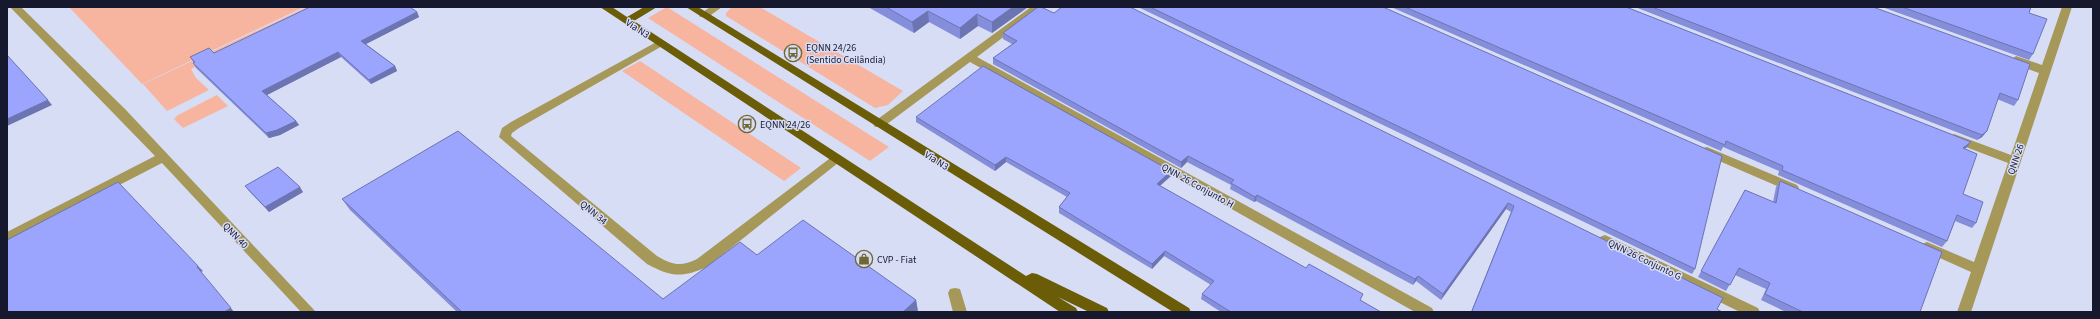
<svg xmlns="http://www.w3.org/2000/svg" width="2100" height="319" font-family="'Source Sans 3',sans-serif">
<rect width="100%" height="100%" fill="#d8ddf6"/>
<!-- green -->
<path fill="#f7b49f" d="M69,7h235l-162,77z
M307,7h13l-129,62 5,9 13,12 -42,21 -24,-27z
M667,7l222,140 -19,14 -222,-143z
M732,7h28l143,84 -15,14 -13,3 -149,-92v-3z
M640,61l161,107 -17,13 -162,-110z
M217,95l11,11 -45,22 -9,-9 4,-4z"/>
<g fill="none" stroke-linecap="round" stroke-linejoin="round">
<!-- lane -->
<path fill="#a59859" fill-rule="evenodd" d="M660,40l5,3 -1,2 -145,83 -7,5 -1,3 146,120c15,9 24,11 40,3l136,-103h8l2,3 -136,108c-25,11 -36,10 -60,-3l-148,-127 3,-9 9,-6z
M955,288l5,1 7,23h-14l-5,-19 2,-4z"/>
<!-- street -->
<path fill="#a59859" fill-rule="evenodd" d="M10,7h11l104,102 191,203h-15l-139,-149 -155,80v-11l148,-76z
M710,7h12l-14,10h-8l-1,-2z
M1031,7h12l-66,50 455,251 2,4h-19l-445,-250 -87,65h-8l-2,-3 2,-3z
M2062,7h10l-101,305h-14l14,-40 -49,-22 -1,-3 1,-3 5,-2 47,20 34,-99 -58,-22 -2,-3 6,-4 57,21 28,-82 -27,-10 -1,-3 5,-4 26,9z
M1707,147l90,38 2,3 -2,3h-8l-86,-37 -2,-3 2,-3z
M1605,235l153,73 2,4h-20l-140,-69 -1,-3 1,-3z"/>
<!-- primary -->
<path fill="#6b5c07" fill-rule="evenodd" d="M600,7h12l15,10 17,-10h13l-23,14 392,255 6,-3 5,1 70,34 2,4h-20l-31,-15 18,11 2,4h-18z
M686,7h12l491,301 2,4h-18z"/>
</g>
<!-- wall -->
<path fill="#858eda" d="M868,7h160l-36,26 -14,-7 -18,13 -31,-17 -15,11z
M1130,7l587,302 5,3h-251l40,-100 -5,-3 -65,91 -25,-19 -3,4 -157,-84 -2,1 -24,-13 1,-4 -44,-23 -6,6 -188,-104v-6l19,-14 -9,-5v-6l51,-20z
M1138,7h245l312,262 -3,5z
M1391,7h235l345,135 -6,7 -2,45 13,29 -4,5 -17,-7 -8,20 -5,6 -164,-72 1,-4 -56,-24 -2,4z
M1635,7h238l145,93 -4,6 -17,-7 -10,32 -5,6 -5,3z
M1882,7h149l-2,6 4,41 -4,6z
M417,12l2,5 -53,27 29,22 2,5 -26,13 -30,-27 -74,38 29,26 3,4 -19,10 -11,3 -73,-70 -3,-5h1l-4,-6z
M916,117l255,59 -11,10 221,126h-160l-20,-13 1,-5 9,-9 -47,-29 -12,13 -93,-56v-6l8,-10 -61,-35 -11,9 -79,-49z
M1780,181l140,131h-134l-25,-12 5,-11 -31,-14 -9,16 -28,-14 47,-87 28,12 3,-15z
M245,186l58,6 -34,20 -20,-21z
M342,199l321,100 94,-44 159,45 2,12h-461l-107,-102z"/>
<!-- shaded-wall -->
<path fill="#6c74b1" d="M1013,7h15l-36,26v-11z
M928,11l1,11 -15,11 -2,-11z
M417,12l2,5 -55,28 -3,-4z
M977,14l1,12 -18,13v-11z
M338,52l3,5 -76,39 -3,-5z
M395,66l2,5 -26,13 -2,-4z
M48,100l4,5 -45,21v-7z
M296,121l3,4 -19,10 -11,3 -3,-5z
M1987,131l-5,6 -5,3 5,-5z
M1971,142l-5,6 -8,6 5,-6z
M1188,156l-1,6 -6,6v-6z
M1006,157v5l-11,9v-6z
M1171,171v5l-15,13 1,-5z
M300,187l3,5 -34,20 -4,-5z
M1257,195l-1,6 -2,1 1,-5z
M1508,203l-2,6 -65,91 2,-6z
M1165,251l-1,5 -12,13v-5z
M198,266l5,5 -2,1 -4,-5z
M1418,276l-2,5 -3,4 2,-6z
M916,300l2,12h-15z
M231,308l3,4h-10z"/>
<!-- building -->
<path fill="#9ba5fd" stroke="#6c74b1" d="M310,7h100l7,5 -56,29 34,25 -26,14 -31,-28 -76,39 34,30 -19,9 -11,3 -73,-70 2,-1 -5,-5 19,-9 5,5z
M886,7h127l-21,15 -15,-8 -17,14 -32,-17 -16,11z
M1038,7h3l13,6 8,-6h68l593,291 -6,11 5,3h-249l-1,-1 42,-105 -6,-3 -65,91 -25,-18 -3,3 -158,-84 -2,2 -24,-14 3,-3 -46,-24 -7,6 -188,-104 24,-17 -14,-8z
M1150,7h233l339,149 -27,113z
M1405,7h221l345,135 -8,6 14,6 -14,40 20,8 -7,21 -19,-8 -10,26 -165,-71 1,-4 -57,-25 -1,4z
M1652,7h221l157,57 -12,36 -18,-7 -13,38 -5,4z
M1902,7h129l-2,6 18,6 -14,35z
M7,55l41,45 -41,19z
M983,66l188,105 -14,13 149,84 3,-4 54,30 -3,6 21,12h-150l-29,-18 12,-13 -49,-30 -13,13 -93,-57 11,-14 -64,-36 -11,8 -79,-48z
M458,131l205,168 77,-57 17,13 46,-35 113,80 -13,12h-441l-120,-113z
M278,167l22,20 -35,20 -20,-21z
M1780,181l162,71 -22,60h-117l-38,-18 5,-11 -31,-15 -9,17 -29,-14 44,-81 31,13z
M118,182l80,84 -1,1 34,41 -7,4h-217v-72z"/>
<!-- icons -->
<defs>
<symbol id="bus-ring" viewBox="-11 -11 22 22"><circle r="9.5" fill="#d8ddf6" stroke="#716733" stroke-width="1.5"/><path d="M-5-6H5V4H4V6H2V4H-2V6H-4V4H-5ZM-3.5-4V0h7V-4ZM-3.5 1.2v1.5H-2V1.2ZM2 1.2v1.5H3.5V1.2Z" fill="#716733"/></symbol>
<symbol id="shop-ring" viewBox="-11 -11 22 22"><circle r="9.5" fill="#d8ddf6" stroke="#716733" stroke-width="1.5"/><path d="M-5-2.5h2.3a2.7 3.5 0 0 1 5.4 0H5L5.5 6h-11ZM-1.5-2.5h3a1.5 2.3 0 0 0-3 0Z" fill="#716733"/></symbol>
</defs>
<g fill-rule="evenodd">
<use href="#bus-ring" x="783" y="43" width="20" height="20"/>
<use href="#bus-ring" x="737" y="114" width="20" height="20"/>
<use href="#shop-ring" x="854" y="249" width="20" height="20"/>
</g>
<g text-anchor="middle" stroke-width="3" stroke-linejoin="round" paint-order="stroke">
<!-- street labels -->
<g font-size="10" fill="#16182e" stroke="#d8ddf6">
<text transform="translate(638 28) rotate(33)" y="4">Via N3</text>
<text transform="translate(2015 159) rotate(-71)" y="4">QNN 26</text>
<text transform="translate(937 160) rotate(32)" y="4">Via N3</text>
<text transform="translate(1198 185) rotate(29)" y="4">QNN 26 Conjunto H</text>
<text transform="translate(594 212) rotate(39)" y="4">QNN 34</text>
<text transform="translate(236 235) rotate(46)" y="4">QNN 40</text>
<text transform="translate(1645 259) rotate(26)" y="4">QNN 26 Conjunto G</text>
</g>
<!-- poi labels -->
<g font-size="10" fill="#16182e" stroke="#d8ddf6" text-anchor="start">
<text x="806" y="51">EQNN 24/26<tspan x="806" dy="12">(Sentido Ceilândia)</tspan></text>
<text x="760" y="128">EQNN 24/26</text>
<text x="877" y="263">CVP - Fiat</text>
</g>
</g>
<!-- border -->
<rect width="2100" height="319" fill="none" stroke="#16182e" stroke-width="16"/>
</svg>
